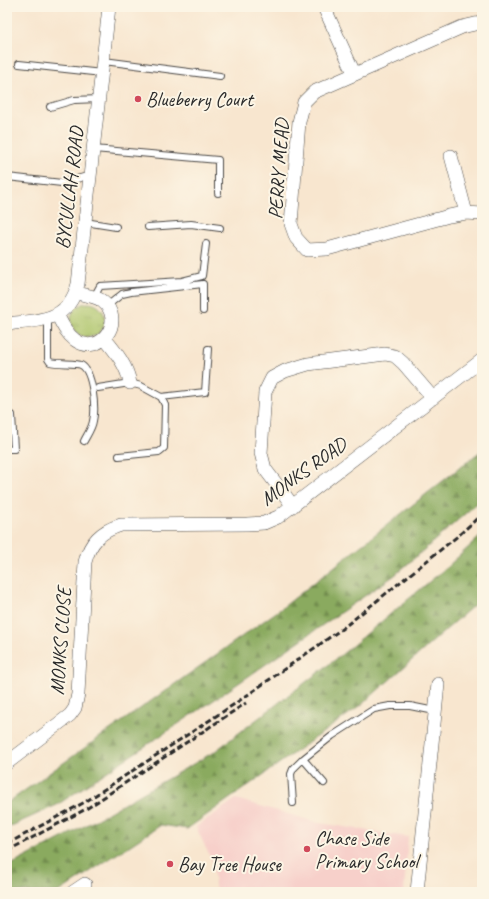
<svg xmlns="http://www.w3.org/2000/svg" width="489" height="899" font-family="Caveat,sans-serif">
<defs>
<pattern id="grass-tufts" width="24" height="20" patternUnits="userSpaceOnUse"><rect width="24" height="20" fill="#adc56a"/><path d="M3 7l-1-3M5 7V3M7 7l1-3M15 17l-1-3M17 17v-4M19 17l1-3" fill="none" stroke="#95a95c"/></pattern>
<pattern id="forest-firs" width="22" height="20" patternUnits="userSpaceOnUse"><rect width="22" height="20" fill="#8aaa5e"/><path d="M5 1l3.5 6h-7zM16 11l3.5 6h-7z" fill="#718b4e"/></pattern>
</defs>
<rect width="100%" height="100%" fill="#fcf5e5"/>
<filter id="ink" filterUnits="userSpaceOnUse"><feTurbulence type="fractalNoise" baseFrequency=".025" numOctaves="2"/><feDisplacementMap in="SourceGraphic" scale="8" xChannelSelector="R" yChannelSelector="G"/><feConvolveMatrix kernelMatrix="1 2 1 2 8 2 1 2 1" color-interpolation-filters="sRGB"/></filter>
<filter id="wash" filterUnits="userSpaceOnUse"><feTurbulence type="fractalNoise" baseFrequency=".012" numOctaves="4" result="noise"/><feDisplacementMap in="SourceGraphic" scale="16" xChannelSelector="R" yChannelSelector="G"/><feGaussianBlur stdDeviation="0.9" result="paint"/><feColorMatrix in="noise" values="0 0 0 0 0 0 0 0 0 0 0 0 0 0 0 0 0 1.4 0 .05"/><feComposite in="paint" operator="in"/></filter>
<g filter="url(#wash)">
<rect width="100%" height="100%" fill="#f8e6cf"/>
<!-- built -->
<path fill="#f7d0ca" d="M236,799l83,24 89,14 -4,55h-188l-4,-31 -16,-34z"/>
<!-- grass -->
<path fill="url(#grass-tufts)" stroke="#6c784a" d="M71 320a17 17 0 1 1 34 0a17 17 0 1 1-34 0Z"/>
<!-- forest -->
<path fill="url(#forest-firs)" stroke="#5a6a44" d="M482,450v49l-87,76 -175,121 -163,109 -50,23v-25l275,-195z
M482,535v63l-122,108 -173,123 -26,-4 -102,67h-52v-25l85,-45 122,-70 126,-96 107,-89z"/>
</g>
<g filter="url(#ink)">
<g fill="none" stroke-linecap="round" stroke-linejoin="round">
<defs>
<path id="lane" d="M104,61l116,15
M19,64l83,9
M50,107l24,-7 25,-1
M94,149l124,11v33
M7,177l55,6 29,-8
M85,222l31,5
M148,227l43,-3 29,4
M94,297l6,-11 82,-5 20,-5 4,-32
M107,306l15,-12 9,-2 72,-8v27
M48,319v40l2,3c7,2 27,1 31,3 12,6 15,44 12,56 -1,7 -6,14 -9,20
M98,388l32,-5 11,3 20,11 4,8 -1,43 -5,4 -40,4
M161,397l44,-5 3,-43
M7,415h5l2,34h-7
M324,783l-21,-24 29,-23 42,-27 16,-3h20l25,5
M293,803l-2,-29 2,-5 10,-10"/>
<path id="street" d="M324,7l30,66
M482,23l-7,1 -13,3 -148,65 -10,10 -5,20 -8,102 5,14 11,12 20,-1 122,-33 17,-3 16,1
M451,156l15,57
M57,314c5,10 9,19 18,26 25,18 52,-20 27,-39 -6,-5 -18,-6 -26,-8
M7,324c33,-4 61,-2 71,-40l31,-277
M105,339c11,13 22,27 25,44
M293,506l-28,-37 -4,-16 4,-61 7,-14 13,-7 23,-7 77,-10 10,2 8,7 30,35
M7,763l63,-48 5,-7 3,-14 7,-132c5,-20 16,-31 36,-37l126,-1 17,-1 14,-6 204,-157
M73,892l12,-8
M417,892l21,-208"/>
</defs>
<!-- lane casing -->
<use href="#lane" stroke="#4a4744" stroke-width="8"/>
<!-- street casing -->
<use href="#street" stroke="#4a4744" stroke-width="14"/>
<!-- lane -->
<use href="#lane" stroke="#fff" stroke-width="6"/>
<!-- street -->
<use href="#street" stroke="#fff" stroke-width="13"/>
<!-- rail -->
<path stroke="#2b2b2b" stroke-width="3" stroke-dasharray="6 3" stroke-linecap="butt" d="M7,844l78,-42 151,-99 107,-75 116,-93 23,-21
M7,851l79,-42 160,-106"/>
</g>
</g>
<!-- markers -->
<g fill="#d1495b" stroke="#fcf5e5" stroke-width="1.5">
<circle cx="138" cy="99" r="4"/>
<circle cx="307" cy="849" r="4"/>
<circle cx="170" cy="864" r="4"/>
</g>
<g text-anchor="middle" stroke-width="4" stroke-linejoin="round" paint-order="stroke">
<!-- poi labels -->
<g font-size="20" fill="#2b2b2b" stroke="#fcf5e5" text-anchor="start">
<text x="146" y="106">Blueberry Court</text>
<text x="315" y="845">Chase Side<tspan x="315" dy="23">Primary School</tspan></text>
<text x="178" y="871">Bay Tree House</text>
</g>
<!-- street labels -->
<g font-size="20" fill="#2b2b2b" stroke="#fcf5e5">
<text transform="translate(278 169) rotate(-86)" y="7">PERRY MEAD</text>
<text transform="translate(69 188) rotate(-83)" y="7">BYCULLAH ROAD</text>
<text transform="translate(303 471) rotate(-36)" y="7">MONKS ROAD</text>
<text transform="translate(60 641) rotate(-86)" y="7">MONKS CLOSE</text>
</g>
</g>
<!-- margin -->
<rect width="489" height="899" fill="none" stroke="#fcf5e5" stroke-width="24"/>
</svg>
